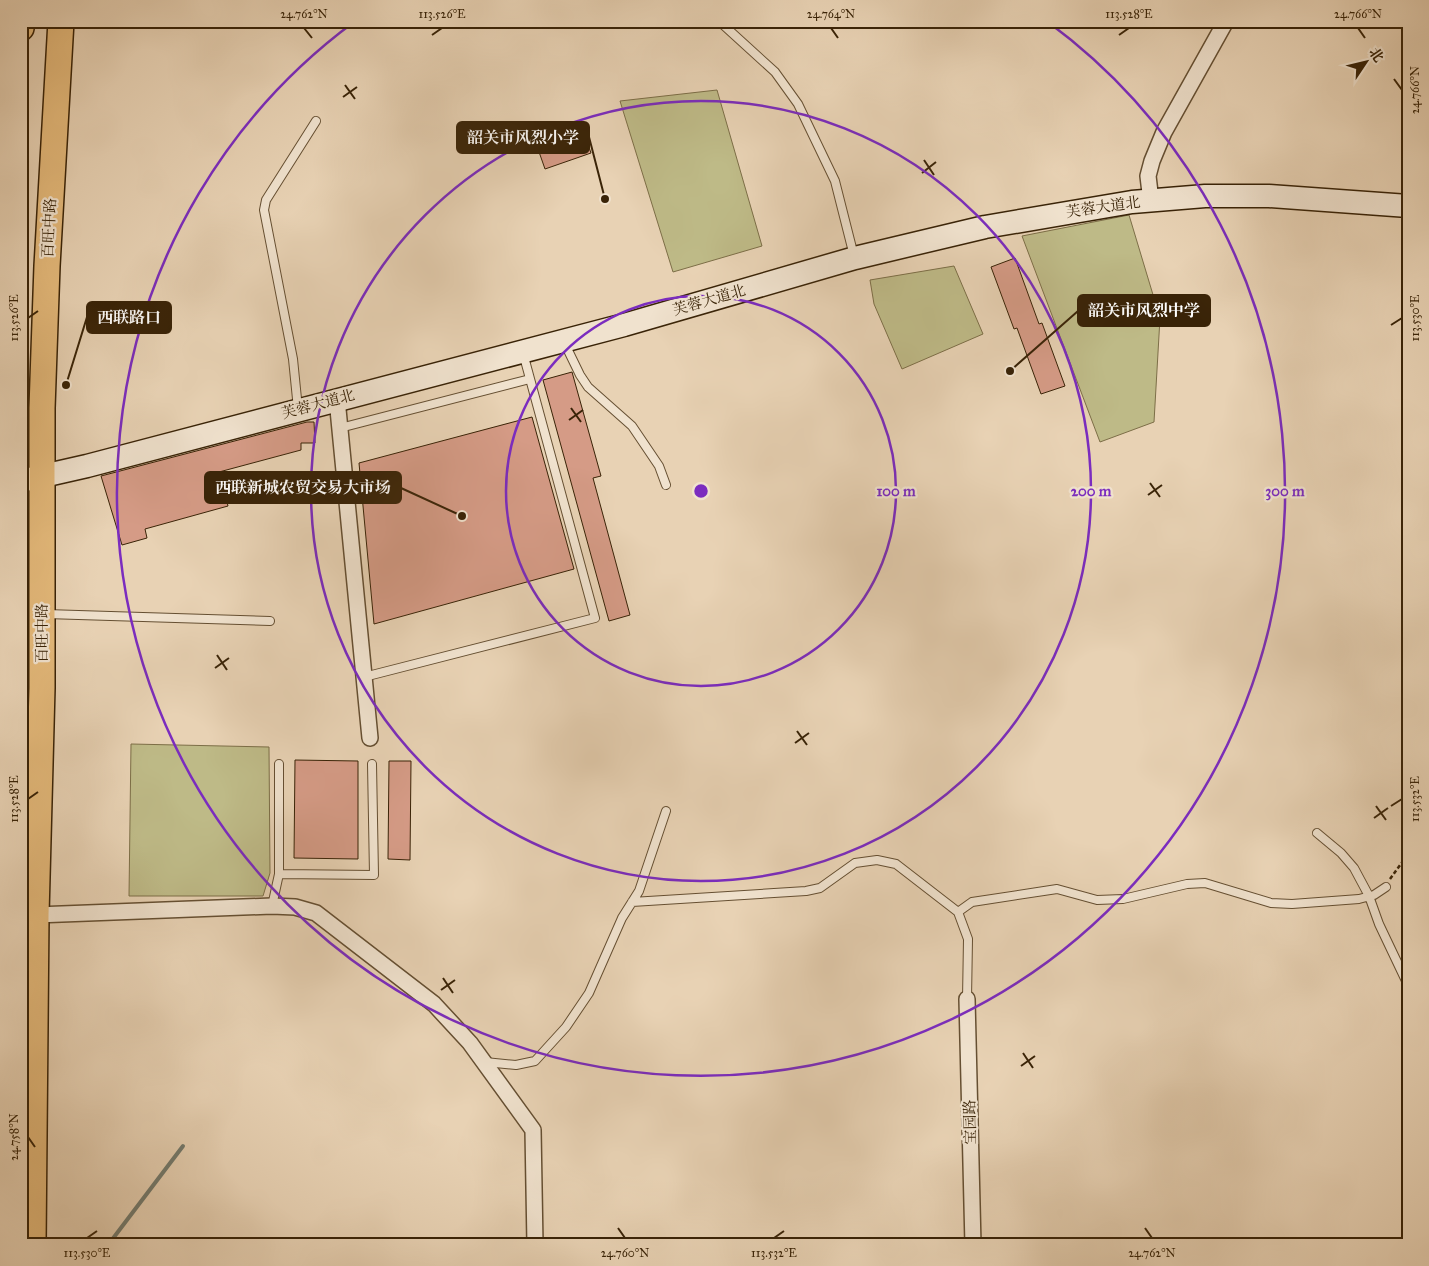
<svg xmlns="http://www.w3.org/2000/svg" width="1429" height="1266" font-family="'IM FELL Great Primer','Noto Serif SC',serif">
<rect width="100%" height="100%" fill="#e8d2b4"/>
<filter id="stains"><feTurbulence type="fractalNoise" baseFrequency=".004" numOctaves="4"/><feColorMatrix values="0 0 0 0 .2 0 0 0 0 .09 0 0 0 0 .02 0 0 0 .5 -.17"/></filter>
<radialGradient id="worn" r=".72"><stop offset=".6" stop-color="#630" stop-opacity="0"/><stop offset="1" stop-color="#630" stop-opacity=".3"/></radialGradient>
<!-- green -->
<path fill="#beba87" stroke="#7c6e47" d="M717,90l45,156 -89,26 -53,-171z
M1129,215l31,103 -6,104 -54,20 -78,-206z
M954,266l29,68 -81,35 -28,-65 -4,-24z
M131,744l138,3 1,126 -7,23h-134z"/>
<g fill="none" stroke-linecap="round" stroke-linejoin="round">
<!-- stream -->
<path stroke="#737b6f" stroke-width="4" d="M108,1245l75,-99"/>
</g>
<!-- building -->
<path fill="#d59b86" stroke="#392307" d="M584,133l7,20 -46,16 -7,-20z
M1015,258l24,66 3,-1 23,63 -24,8 -24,-66 -3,1 -23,-62z
M572,372l29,104 -8,2 37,137 -21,6 -66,-241z
M532,417l42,152 -200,55 -15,-161z
M307,422h7l1,21h-14v7l-82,22 9,34 -83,23 2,9 -25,7 -21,-69z
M295,760l63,1v98l-64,-1z
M389,761h22l-1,99 -22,-1z"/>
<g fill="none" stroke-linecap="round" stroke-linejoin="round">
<defs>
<path id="service" d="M719,21l56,51 23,32 37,77 19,75
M564,342l16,33 8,12 44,39 27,40 7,19
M298,409l-5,-50 -29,-149 2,-10 50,-79
M340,428l190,-49
M46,614l224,7
M364,677l231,-59 -72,-265
M1317,833l24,20 13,15 15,28 10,28 29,61
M279,874l95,1 -2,-111
M632,902l174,-11 14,-3 35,-25 22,-3 19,4 62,48 10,27 -1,60
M272,906l7,-32v-110
M958,912l14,-10 85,-13 40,11 26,-1 64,-15 18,-1 66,20 21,1 67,-5 15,-4 12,-8
M1408,1008v33
M485,1062l31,3 19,-4 31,-34 23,-34 33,-75 17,-27 27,-80"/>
<path id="minor" d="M1151,201l-3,-25 4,-15 12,-29 62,-111
M337,399l33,339
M36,915l236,-9 23,1 21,6 118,91 36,39 63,87 2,115
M967,999l6,246"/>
<path id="secondary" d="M21,481l66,-15 537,-141 231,-67 130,-31 147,-25 73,-6h64l139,10"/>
<path id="primary" d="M21,28l1,-7
M33,1245l3,-330 6,-227v-280l5,-142 14,-245"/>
</defs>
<!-- service casing -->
<use href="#service" stroke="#654f32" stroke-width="10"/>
<!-- minor casing -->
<use href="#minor" stroke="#654f32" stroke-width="18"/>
<!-- secondary casing -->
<use href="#secondary" stroke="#392307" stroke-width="25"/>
<!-- primary casing -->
<use href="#primary" stroke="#392307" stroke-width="28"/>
<!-- path -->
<path stroke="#392307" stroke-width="2.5" stroke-dasharray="4 2.5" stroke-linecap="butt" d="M1390,879l18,-25"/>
<!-- service -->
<use href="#service" stroke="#f0e2ce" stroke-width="8"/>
<!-- minor -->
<use href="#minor" stroke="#f0e2ce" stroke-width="15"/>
<!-- secondary -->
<use href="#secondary" stroke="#f0e2ce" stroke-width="22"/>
<!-- primary -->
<use href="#primary" stroke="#e4b97a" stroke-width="25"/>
</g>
<!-- ticks -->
<path fill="none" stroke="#392307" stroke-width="2" d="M304,28l8,10M831,28l7,10M1358,28l7,10M432,35l10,-7M1119,35l10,-7M1394,79l8,11M345,85l10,14M343,97l14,-10M924,160l10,15M922,173l14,-11M28,318l10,-7M1391,325l11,-7M571,408l10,14M569,420l14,-10M1150,483l10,14M1148,495l14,-10M217,655l10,15M215,668l14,-10M797,731l10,14M795,743l14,-10M28,799l10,-7M1376,806l10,14M1391,806l11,-7M1374,818l14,-10M443,978l10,15M441,990l14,-10M1023,1053l10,15M1021,1066l14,-10M28,1137l7,10M618,1228l7,10M1145,1228l7,10M87,1238l10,-7M774,1238l10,-7"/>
<!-- distance rings -->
<g fill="none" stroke="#7b2cbf" stroke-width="2.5">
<circle cx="701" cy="491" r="195"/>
<circle cx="701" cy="491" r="390"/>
<path d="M1048 22A584 584 0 1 1 354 22"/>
</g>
<g text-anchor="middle" stroke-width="4.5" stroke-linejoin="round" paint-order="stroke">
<!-- street labels -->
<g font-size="15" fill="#392307" stroke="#f0e2ce">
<text transform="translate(1103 207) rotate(-8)" y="5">芙蓉大道北</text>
<text transform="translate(49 228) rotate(-87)" y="5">百旺中路</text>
<text transform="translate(709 300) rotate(-16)" y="5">芙蓉大道北</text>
<text transform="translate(318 404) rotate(-15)" y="5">芙蓉大道北</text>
<text transform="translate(42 633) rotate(-90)" y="5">百旺中路</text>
<text transform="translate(970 1122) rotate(-91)" y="5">宝园路</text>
</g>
</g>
<circle cx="701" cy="491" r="8" fill="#7b2cbf" stroke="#f0e2ce" stroke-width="2.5"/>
<g font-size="15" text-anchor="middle" font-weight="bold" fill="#7b2cbf" stroke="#f0e2ce" stroke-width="4.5" stroke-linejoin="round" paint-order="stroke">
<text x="896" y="496">100 m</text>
<text x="1091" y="496">200 m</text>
<text x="1285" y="496">300 m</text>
</g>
<!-- callouts -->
<path fill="none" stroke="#392307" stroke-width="2" d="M605 199L589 137M1010 371L1078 311M66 385L87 317M462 516L401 488"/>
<g fill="#392307" stroke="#f0e2ce" stroke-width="2">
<circle cx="605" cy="199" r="5"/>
<circle cx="1010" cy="371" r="5"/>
<circle cx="66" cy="385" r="5"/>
<circle cx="462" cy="516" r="5"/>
</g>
<g fill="#392307" stroke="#392307" stroke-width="2">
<rect x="457" y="122" width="132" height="31" rx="5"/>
<rect x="1078" y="295" width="132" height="31" rx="5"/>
<rect x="87" y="302" width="84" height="31" rx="5"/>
<rect x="205" y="472" width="196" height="31" rx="5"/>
</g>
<g font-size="16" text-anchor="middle" font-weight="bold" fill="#fff">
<text x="523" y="143">韶关市风烈小学</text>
<text x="1144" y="316">韶关市风烈中学</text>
<text x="129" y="323">西联路口</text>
<text x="303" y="493">西联新城农贸交易大市场</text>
</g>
<!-- margin -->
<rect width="1429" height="1266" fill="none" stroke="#e8d2b4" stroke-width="55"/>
<!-- north arrow -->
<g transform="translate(1366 62) rotate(55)" stroke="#f0e2ce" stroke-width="4" paint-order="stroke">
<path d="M0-4L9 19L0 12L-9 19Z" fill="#392307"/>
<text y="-8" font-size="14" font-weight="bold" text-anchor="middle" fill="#392307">北</text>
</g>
<rect x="28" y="28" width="1374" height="1210" fill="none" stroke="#392307" stroke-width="2"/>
<g font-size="12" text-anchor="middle" fill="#392307">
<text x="304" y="18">24.762°N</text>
<text x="442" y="18">113.526°E</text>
<text x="831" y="18">24.764°N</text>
<text x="1129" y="18">113.528°E</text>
<text x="1358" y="18">24.766°N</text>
<text transform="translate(1415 90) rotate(-90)" y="4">24.766°N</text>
<text transform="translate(14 318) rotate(-90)" y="4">113.526°E</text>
<text transform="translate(1415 318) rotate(-90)" y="4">113.530°E</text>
<text transform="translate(14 799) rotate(-90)" y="4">113.528°E</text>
<text transform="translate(1415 799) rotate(-90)" y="4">113.532°E</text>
<text transform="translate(14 1137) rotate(-90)" y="4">24.758°N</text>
<text x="87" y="1257">113.530°E</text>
<text x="625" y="1257">24.760°N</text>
<text x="774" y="1257">113.532°E</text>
<text x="1152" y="1257">24.762°N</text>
</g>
<rect width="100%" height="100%" filter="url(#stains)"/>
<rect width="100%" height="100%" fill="url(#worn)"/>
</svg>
